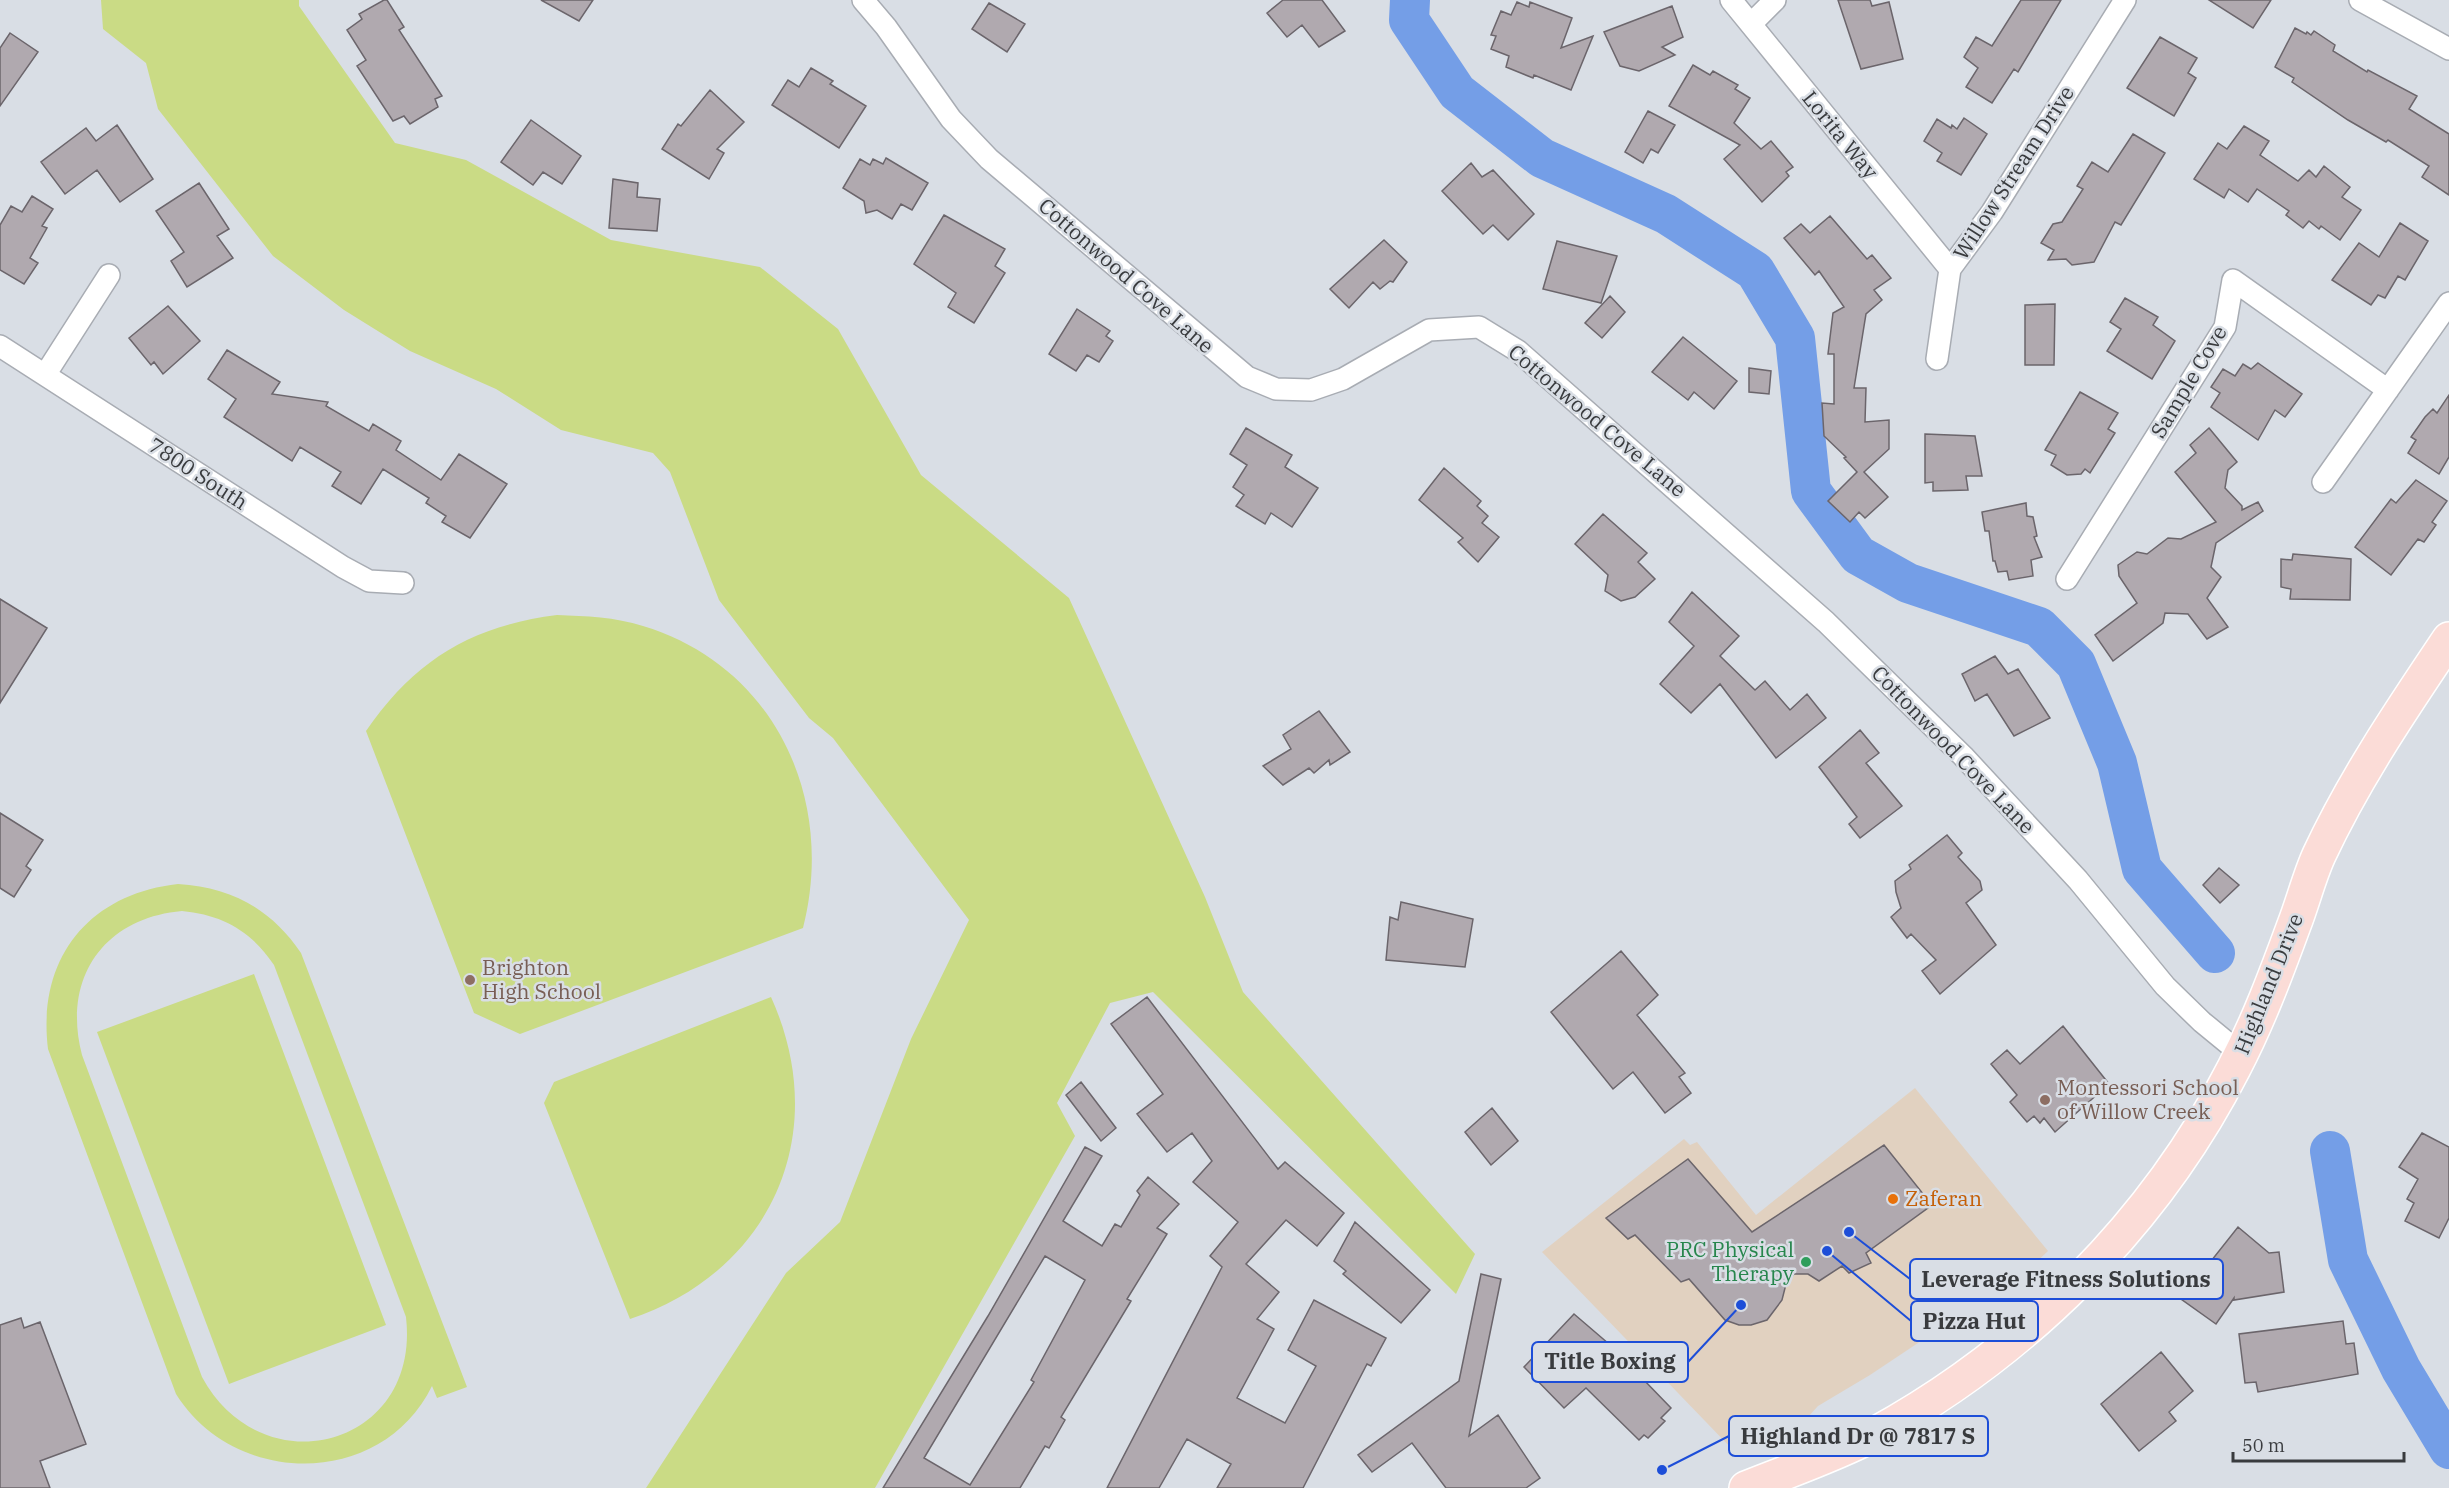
<svg xmlns="http://www.w3.org/2000/svg" width="2449" height="1488" font-family="'IBM Plex Serif',serif">
<rect width="100%" height="100%" fill="#d9dee5"/>
<!-- commercial -->
<path fill="#e1d1c0" d="M1915,1088l133,163 -19,18 -159,106 -52,31 -11,12 -8,4 -66,28 -191,-198 142,-113 6,6 7,-3 59,73z"/>
<!-- green -->
<path fill="#cadb85" fill-rule="evenodd" d="M101,0h198v6l96,137 71,17 145,80 149,27 78,62 83,146 148,123 136,299 38,95 232,262 -19,40 -303,-302 -43,11 -53,100 18,33 -200,352h-229l140,-215 54,-51 71,-183 58,-119 -136,-182 -24,-20 -90,-118 -49,-128 -17,-19 -92,-23 -65,-41 -86,-38 -66,-41 -71,-54 -115,-147 -12,-46 -43,-34z
M557,615c29,1 58,2 86,11 132,40 193,173 160,302l-283,106 -46,-21 -108,-282c49,-71 105,-105 191,-116z
M178,884c53,3 93,25 123,69l166,434 -30,11 -5,-12c-50,102 -197,102 -256,8l-128,-345c-11,-90 40,-155 130,-165zM182,911c41,4 69,20 92,54l132,352c15,131 -144,171 -204,60l-120,-322c-20,-76 21,-137 100,-144z
M254,974l132,351 -157,59 -132,-352z
M771,997c62,137 0,275 -141,322l-86,-216 10,-21z"/>
<g fill="none" stroke-linecap="round" stroke-linejoin="round">
<!-- river -->
<path stroke="#749ee7" stroke-width="40" d="M1410,0l-1,20 48,72 85,66 124,56 89,57 40,67 16,153 47,64 50,28 131,44 37,37 41,99 25,106 73,84
M2330,1151l18,109 53,109 48,80"/>
</g>
<!-- building -->
<path fill="#b0a9af" stroke="#6b656b" stroke-width="1.5" fill-rule="evenodd" d="M384,0h3l17,27 -5,3 43,66 -7,3 3,8 -28,17 -6,-8 -11,5 -36,-55 9,-6 -19,-30 15,-11 -3,-5z
M541,0h52l-14,21z
M1283,0h39l23,31 -26,16 -17,-22 -15,12 -20,-24z
M1838,0h32l2,6 17,-4 14,57 -42,10z
M2021,0h40l-43,72 -4,-3 -22,34 -26,-16 12,-19 -14,-11 12,-20 16,9z
M2209,0h62l-18,28z
M1517,2l12,5 1,-5 42,16 -11,30 32,-12 -22,54 -37,-15 -1,3 -27,-11 3,-11 -18,-7 5,-13 -5,-1 10,-24 10,4z
M989,3l36,21 -18,28 -35,-23z
M1672,6l11,31 -21,10 13,8 -36,16 -19,-5 -16,-34z
M2295,28l11,6 1,-2 4,3 3,-4 21,14 -2,6 34,21 1,-2 49,26 -8,13 40,25v61l-27,-18 7,-11 -41,-26 -2,2 -38,-22 -56,-38 2,-4 -19,-11z
M10,33l28,19 -38,54v-58z
M2160,37l37,21 -9,15 8,5 -22,38 -47,-28z
M1693,65l17,10 3,-4 25,14 -3,4 15,9 -16,25 27,26 10,-8 22,26 -7,5 3,4 -27,26 -38,-43 16,-14 -71,-39z
M811,68l22,13 -3,3 36,22 -27,42 -67,-43 16,-25 11,7z
M710,90l34,32 -27,27 7,4 -15,26 -47,-30 16,-25 3,2z
M1648,111l27,14 -17,28 -7,-4 -8,14 -18,-11z
M1964,118l23,16 -26,41 -24,-14 5,-8 -18,-12 13,-22 14,9 1,-3 5,4z
M531,120l50,36 -19,28 -19,-12 -10,13 -32,-23z
M117,125l36,54 -33,23 -23,-32 -32,24 -24,-32 45,-34 10,13z
M2244,126l25,15 -9,14 38,26 11,-11 7,7 8,-11 26,21 -8,10 19,13 -21,30 -19,-14 -2,3 -10,-8 -6,7 -17,-13 3,-4 -32,-22 -9,13 -19,-13 -5,9 -30,-19 24,-36 9,6z
M2133,134l32,19 -44,72 -6,-3 -21,40 -22,3 -6,-6 -18,1 6,-10 -13,-7 12,-19 9,-2 21,-33 -6,-3 15,-24 16,10z
M886,158l42,25 -16,27 -11,-6 -9,15 -15,-9 -11,3 -2,-12 -21,-13 17,-29 10,6 3,-6 10,5z
M1471,163l11,14 11,-7 41,44 -26,26 -15,-15 -10,9 -41,-43z
M613,179l25,4 -1,14 23,2 -3,32 -48,-3z
M199,183l30,46 -12,7 16,22 -46,29 -16,-26 13,-9 -28,-41z
M32,196l21,13 -11,17 5,2 -17,30 8,5 -14,21 -24,-14v-45l11,-19 11,6z
M944,215l61,34 -10,17 10,7 -31,50 -26,-16 8,-14 -42,-29z
M1830,216l37,43 5,-4 19,23 -17,12 8,10 -16,14 -12,74h12l-1,34 24,-2v29l-25,23 24,25 -23,21 -6,-6 -9,10 -22,-21 29,-29 -13,-14 2,-1 -22,-21 -2,-33 12,1v-50h-6l5,-41 11,-6 -25,-36 -4,4 -31,-37 17,-14 9,9z
M2400,223l28,18 -23,39 -7,-4 -13,22 -7,-3 -7,10 -39,-25 27,-37 20,14z
M1384,240l23,22 -14,20 -3,-1 -10,8 -7,-7 -24,26 -19,-19z
M1557,241l60,15 -16,47 -58,-14z
M1610,296l15,16 -23,26 -17,-15z
M2125,298l33,19 -5,8 22,16 -23,38 -45,-28 14,-22 -11,-7z
M2055,304l-1,61h-29v-60z
M168,306l32,35 -37,33 -9,-12 -3,3 -22,-27z
M1077,309l33,22 -4,5 7,5 -14,21 -12,-7 -11,16 -27,-17z
M1683,337l54,44 -23,28 -20,-17 -6,8 -36,-28z
M227,350l53,32 -8,12 56,8 -2,4 43,25 4,-7 28,17 -5,9 45,30 18,-26 48,30 -37,54 -28,-16 4,-6 -20,-13 3,-5 -46,-29 -22,35 -29,-18 9,-14 -41,-25 -8,14 -68,-44 12,-18 -28,-20z
M2258,363l44,31 -17,23 -10,-7 -17,30 -47,-33 9,-14 -9,-6 12,-18 12,7 8,-12 8,5z
M1749,368l22,3 -2,23 -20,-2z
M2080,392l38,21 -10,16 7,4 -25,40 -5,-4 -4,5 -14,1 -16,-10 5,-10 -11,-5z
M2449,395v62l-10,17 -31,-21 8,-13 -5,-3 14,-20 8,-8 4,4z
M1246,428l46,27 -7,12 33,21 -26,39 -21,-14 -6,11 -29,-18 8,-11 -11,-8 14,-22 -17,-11z
M2209,428l28,34 -9,8 -3,18 17,18v4l16,-8 5,9 -47,32 -5,24 10,10 -14,21 21,29 -21,12 -19,-25 -23,-1 -2,10 -50,38 -18,-26 42,-32 -18,-27 -1,-11 19,-13 10,2 21,-16 13,1 35,-17 -41,-50 21,-19 -6,-8z
M1925,434l50,2 7,40h-16l2,14 -35,1v-9l-8,1z
M1444,468l37,33 -4,5 11,10 -6,7 17,14 -21,25 -20,-20 5,-4 -44,-38z
M2416,480l31,21 -15,21 4,3 -12,17 -6,-3 -27,36 -36,-28 36,-48 5,4z
M2026,503l1,13 6,1 4,19 -3,1 8,20 -11,3 2,16 -24,4 -2,-9 -9,1 -3,-11h-2l-4,-30h-4l-3,-19z
M1603,514l44,39 -9,9 17,17 -20,18 -14,4 -16,-10 3,-16 -33,-31z
M2293,554l58,5 -1,41 -60,-1 1,-10 -10,-2v-28l11,1z
M1692,592l47,44 -19,20 35,34 10,-9 25,29 17,-16 19,24 -50,40 -56,-74 -29,29 -31,-29 34,-38 -25,-24z
M0,599l47,29 -47,75z
M1995,656l13,18 10,-5 32,49 -36,18 -27,-42 -12,7 -13,-27z
M1319,711l31,41 -20,13 -1,-5 -15,13 -5,-5 -26,17 -20,-19 28,-17 -8,-14z
M1860,730l19,23 -13,10 36,43 -42,32 -11,-14 8,-7 -38,-50z
M0,813l43,27 -17,26 5,4 -17,27 -14,-9z
M1947,835l15,18 -4,4 22,24 2,9 -16,13 30,42 -56,49 -18,-23 14,-11 -25,-26 -4,4 -16,-21 10,-9 -5,-16 -1,-11 16,-12 -2,-4z
M2219,868l20,17 -19,18 -17,-18z
M1401,902l72,17 -8,48 -79,-7 4,-43 8,3z
M1621,951l37,44 -21,20 48,58 -6,4 12,16 -26,20 -32,-41 -20,17 -62,-77z
M1147,997l131,172 7,-7 59,51 -27,33 -31,-26 -40,44 33,28 -22,27 17,10 -37,69 48,25 31,-57 -28,-16 26,-50 72,38 -15,28 -4,-2 -64,124h-86l14,-24 -44,-25 -28,49h-52l115,-221 -12,-11 28,-34 -45,-40 19,-21 -20,-28 -25,19 -30,-38 26,-20 -52,-70z
M2063,1026l46,58 -54,48 -11,-14 -4,5 -6,-7 -7,6 -17,-20 7,-7 -26,-31 16,-14 13,14z
M1081,1082l35,46 -15,13 -35,-46z
M1492,1108l26,33 -27,24 -26,-33z
M2422,1133l27,14v71l-10,20 -34,-17 9,-18 -7,-4 11,-20 -19,-12z
M1884,1145l48,60 -66,48 5,10 -22,10 -7,-7 -23,15 -11,-7h-14l-8,10 -4,16 -15,20 -16,5h-12l-14,-5 -36,-41 -8,3 -46,-47 -7,4 -22,-21 82,-59 64,73z
M1085,1147l17,9 -39,65 39,25 13,-22 6,3 19,-32 -3,-4 11,-14 31,27 -22,24 10,6 -40,65 4,2 -70,116 4,3 -16,28 -4,-2 -25,42h-137l105,-172zM1045,1256l40,24 -54,100 3,2 -64,103 -46,-27z
M1355,1222l75,68 -29,33 -58,-49 3,-3 -12,-10z
M2238,1227l31,26 10,-1 5,40 -50,8v-2l-18,26 -35,-25z
M1481,1274l20,5 -32,157 29,-21 42,63 -14,10h-80l-34,-45 -40,29 -14,-17 101,-74z
M1574,1314l70,60 -3,3 30,31 -10,10 4,3 -17,17 -4,-3 -5,5 -53,-52 -22,20 -40,-41z
M21,1318l3,10 16,-6 46,122 -46,17 10,27h-50v-163z
M2343,1321l3,23 8,-1 4,31 -100,18 -2,-10 -11,1 -6,-49z
M2161,1352l32,39 -24,21 7,9 -37,30 -38,-47z"/>
<g fill="none" stroke-linecap="round" stroke-linejoin="round">
<defs>
<path id="minor" d="M863,0l23,27 65,92 38,40 258,218 29,12 35,1 32,-11 86,-49 50,-3 39,24 308,271 137,134 115,124 87,106 37,36 39,32
M1731,0l219,269
M2360,0l89,49
M1751,24l24,-24
M0,346l343,221 26,14 34,2
M1937,359l13,-90 42,-57 133,-212
M45,375l64,-100
M2323,482l126,-179
M2067,579l158,-252 8,-47 155,110"/>
<path id="primary" d="M1746,1488c42,-17 87,-32 127,-53 152,-83 282,-212 361,-367 24,-46 42,-94 60,-143 9,-23 15,-48 25,-70 36,-77 83,-146 130,-216"/>
</defs>
<!-- minor casing -->
<use href="#minor" stroke="#a8acb3" stroke-width="24"/>
<!-- primary casing -->
<use href="#primary" stroke="#fff" stroke-width="36"/>
<!-- minor -->
<use href="#minor" stroke="#fff" stroke-width="21"/>
<!-- primary -->
<use href="#primary" stroke="#fbdcd7" stroke-width="33"/>
</g>
<!-- markers -->
<g fill="#8d6e63" stroke="#d9dee5" stroke-width="2">
<circle cx="470" cy="980" r="6"/>
<circle cx="2045" cy="1100" r="6"/>
</g>
<circle fill="#e8710a" stroke="#d9dee5" stroke-width="2" cx="1893" cy="1199" r="6"/>
<circle fill="#2e9e5b" stroke="#d9dee5" stroke-width="2" cx="1806" cy="1262" r="6"/>
<g text-anchor="middle" stroke-width="5" stroke-linejoin="round" paint-order="stroke">
<!-- street labels -->
<g font-size="21" fill="#393b3e" stroke="#d9dee5">
<text transform="translate(1840 135) rotate(51)" y="7">Lorita Way</text>
<text transform="translate(2014 173) rotate(-57)" y="7">Willow Stream Drive</text>
<text transform="translate(1126 276) rotate(41)" y="7">Cottonwood Cove Lane</text>
<text transform="translate(2189 382) rotate(-59)" y="7">Sample Cove</text>
<text transform="translate(1597 421) rotate(40)" y="7">Cottonwood Cove Lane</text>
<text transform="translate(198 474) rotate(33)" y="7">7800 South</text>
<text transform="translate(1953 750) rotate(46)" y="7">Cottonwood Cove Lane</text>
<text transform="translate(2269 984) rotate(-68)" y="7">Highland Drive</text>
</g>
<!-- education labels -->
<g font-size="21" fill="#785e54" stroke="#d9dee5" text-anchor="start">
<text x="482" y="975">Brighton<tspan x="482" dy="24">High School</tspan></text>
<text x="2057" y="1095">Montessori School<tspan x="2057" dy="24">of Willow Creek</tspan></text>
</g>
<!-- food labels -->
<g font-size="21" fill="#c56008" stroke="#d9dee5" text-anchor="start">
<text x="1905" y="1206">Zaferan</text>
</g>
<!-- leisure labels -->
<g font-size="21" fill="#27864d" stroke="#d9dee5" text-anchor="end">
<text x="1794" y="1257">PRC Physical<tspan x="1794" dy="24">Therapy</tspan></text>
</g>
</g>
<!-- callouts -->
<path fill="none" stroke="#1d4ed8" stroke-width="2" d="M1849 1232L1910 1279M1827 1251L1911 1321M1741 1305L1688 1362M1662 1470L1729 1436"/>
<g fill="#1d4ed8" stroke="#d9dee5" stroke-width="2">
<circle cx="1849" cy="1232" r="6"/>
<circle cx="1827" cy="1251" r="6"/>
<circle cx="1741" cy="1305" r="6"/>
<circle cx="1662" cy="1470" r="6"/>
</g>
<g fill="#d9dee5" stroke="#1d4ed8" stroke-width="2">
<rect x="1910" y="1259" width="313" height="40" rx="6"/>
<rect x="1911" y="1301" width="127" height="40" rx="6"/>
<rect x="1532" y="1342" width="156" height="40" rx="6"/>
<rect x="1729" y="1416" width="259" height="40" rx="6"/>
</g>
<g font-size="22" text-anchor="middle" font-weight="bold" fill="#393b3e">
<text x="2066" y="1287">Leverage Fitness Solutions</text>
<text x="1974" y="1329">Pizza Hut</text>
<text x="1610" y="1369">Title Boxing</text>
<text x="1858" y="1444">Highland Dr @ 7817 S</text>
</g>
<!-- scale -->
<path d="M2233 1452v9h171v-9" fill="none" stroke="#393b3e" stroke-width="3"/>
<text x="2242" y="1452" font-size="18" fill="#393b3e" stroke="#d9dee5" stroke-width="4.5" paint-order="stroke">50 m</text>
</svg>
